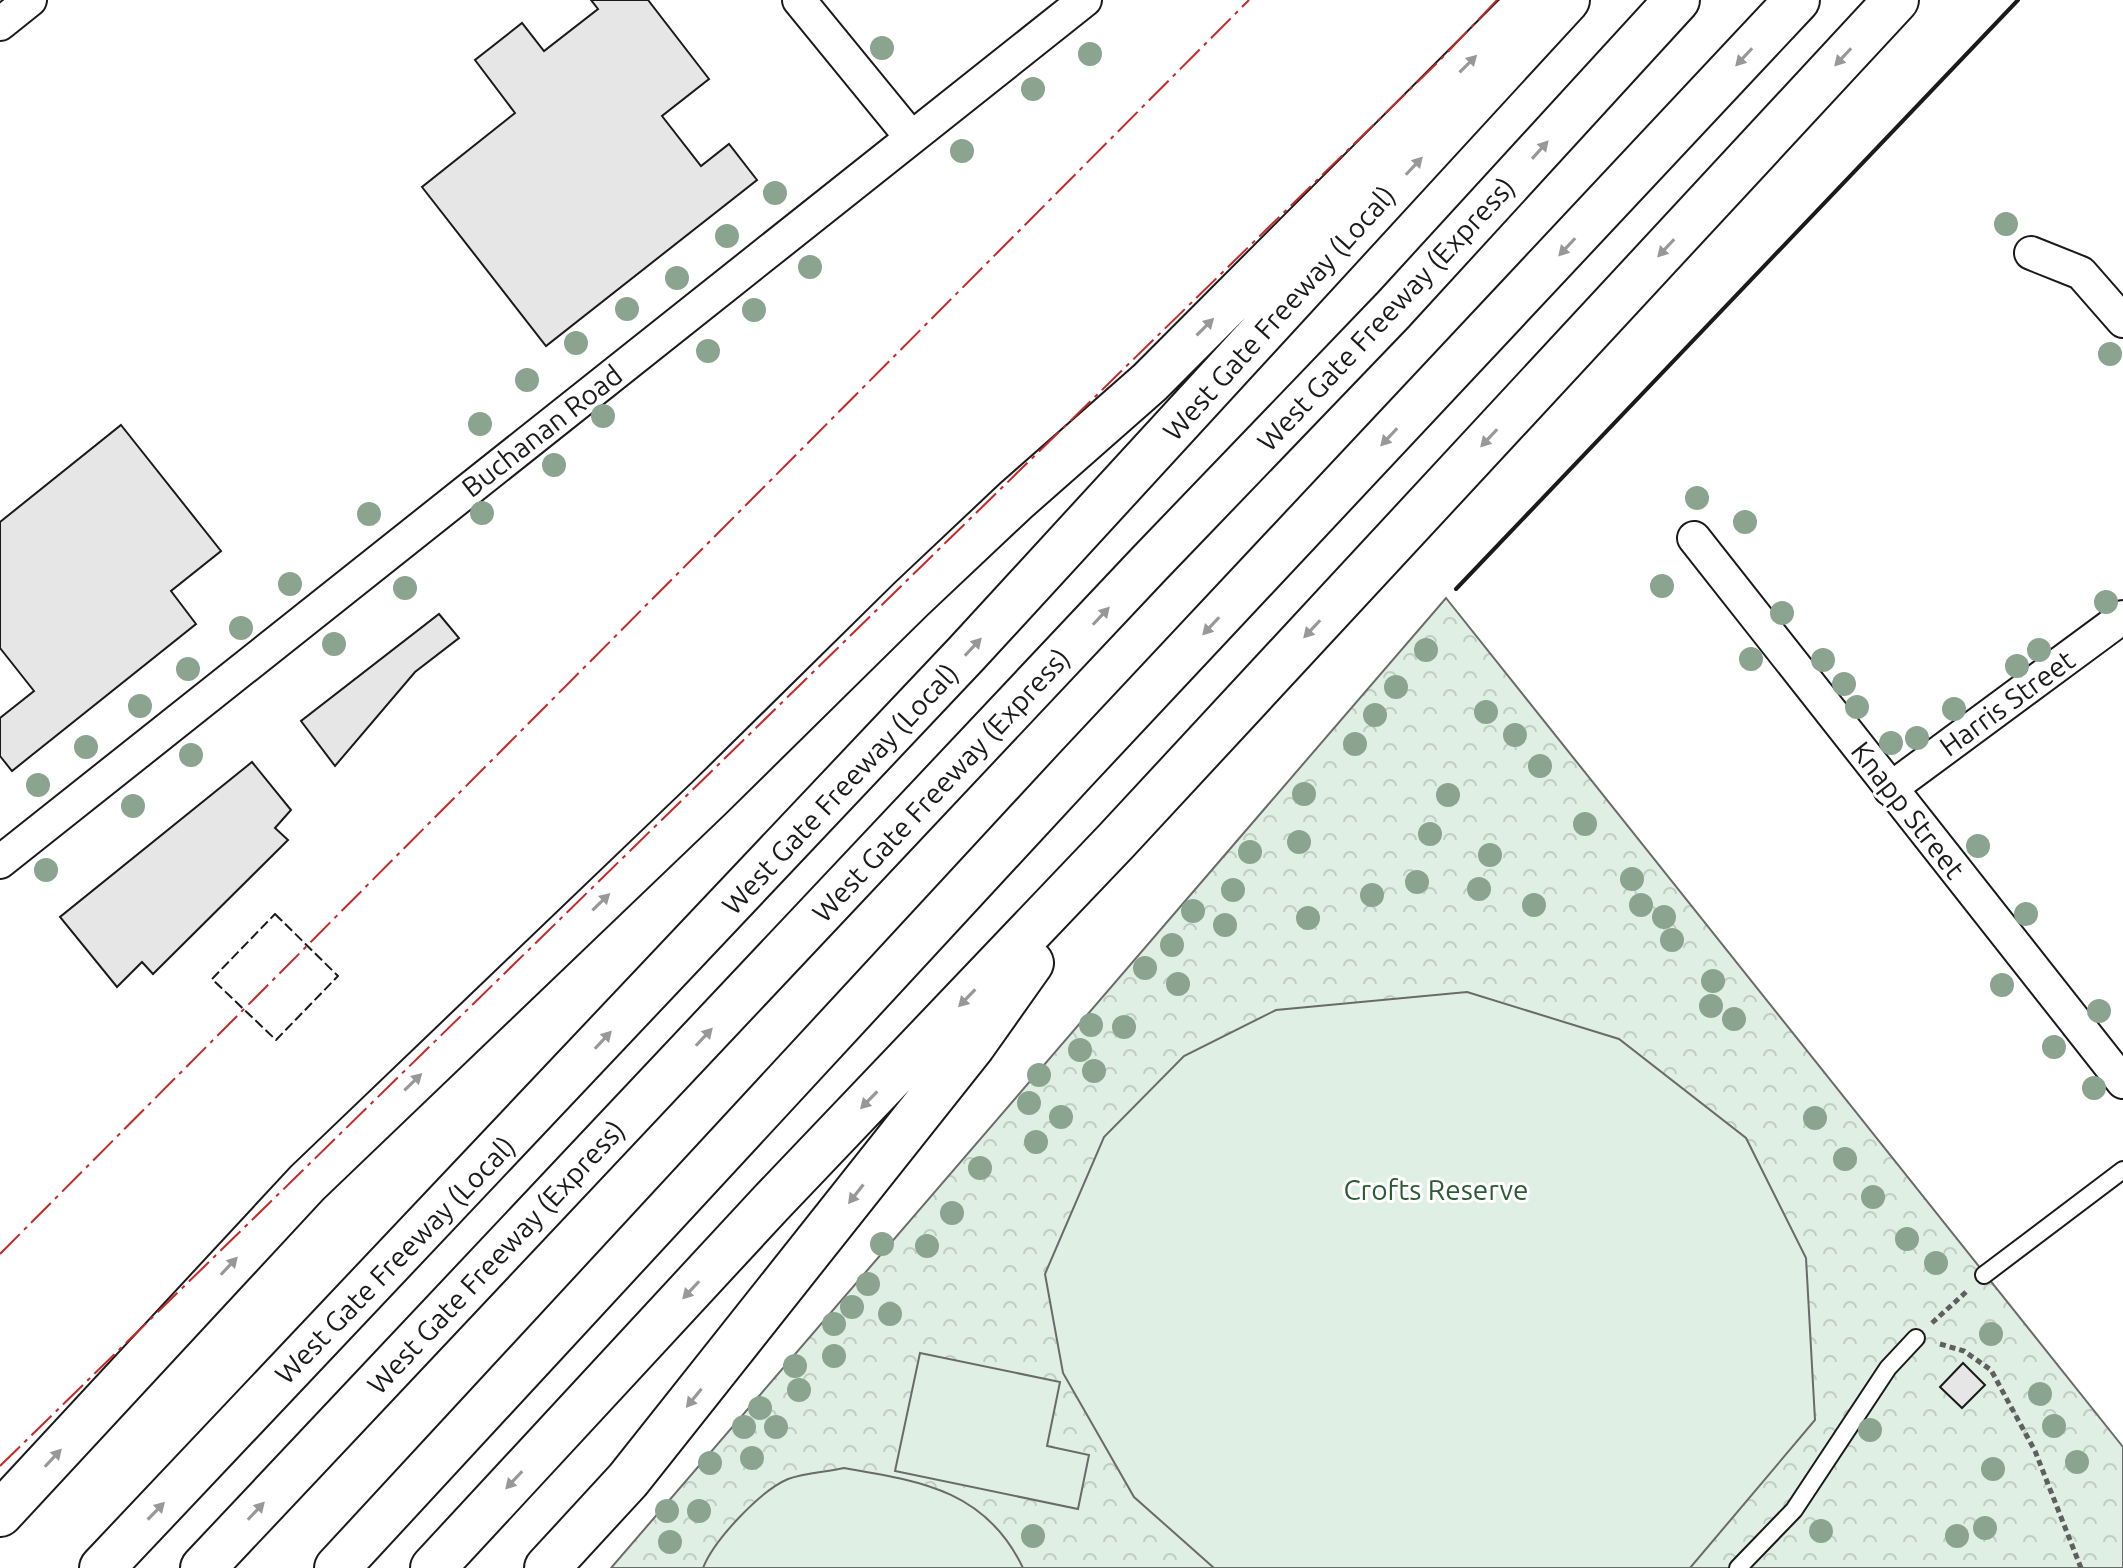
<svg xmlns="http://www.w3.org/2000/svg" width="2123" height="1568" font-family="Ubuntu,sans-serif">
<defs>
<pattern id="park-crowns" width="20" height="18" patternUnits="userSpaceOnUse" patternTransform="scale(2)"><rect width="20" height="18" fill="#e0efe3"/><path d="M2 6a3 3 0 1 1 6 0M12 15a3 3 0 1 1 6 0" fill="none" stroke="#c0ccc2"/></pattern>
</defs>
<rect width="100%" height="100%" fill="#fff"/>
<!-- park -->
<path fill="url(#park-crowns)" stroke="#6a6a6a" stroke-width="2" d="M1446,598l677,849v121h-1512z"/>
<!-- pitch -->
<path fill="#e0efe3" stroke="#6a6a6a" stroke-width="2" d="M1467,992l152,47 127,99 60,120 9,162 -125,148h-476l-80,-71 -71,-124 -18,-99 59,-137 80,-81 92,-46z
M920,1353l140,29 -13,64 42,9 -11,54 -183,-38z
M844,1468c76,13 142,22 179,100h-320c11,-28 57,-77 85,-89 17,-6 39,-7 56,-11z"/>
<!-- building -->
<path fill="#e6e6e6" stroke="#1a1a1a" stroke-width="2" d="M591,0h57l61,79 -47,37 39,50 28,-22 28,36 -211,166 -124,-159 93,-74 -40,-53 47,-37 22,28 54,-42z
M121,425l100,126 -50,40 25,33 -184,147 -12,-15v-38l34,-27 -34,-43v-126z
M439,614l20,24 -44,34 -80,94 -34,-45z
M252,762l39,48 -16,18 13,12 -135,134 -11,-12 -25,25 -57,-70z
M1963,1363l22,22 -23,23 -22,-21z"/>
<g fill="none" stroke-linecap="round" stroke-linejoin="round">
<defs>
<path id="service" d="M1984,1275l139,-105
M1738,1568l56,-58 94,-142 28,-30"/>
<path id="minor" d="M799,0l112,137
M0,24l30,-24
M2031,253l50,20 42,48
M1694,538l429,544
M1890,789l233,-172
M0,862l1085,-862"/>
<path id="motorway" d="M0,1514l307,-331 403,-386 201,-198 105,-99 134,-118 381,-382
M102,1568l865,-915 600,-653
M203,1568l945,-1003 245,-255 284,-310
M337,1568l739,-799 721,-769
M433,1568l338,-365 346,-363 779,-840
M547,1568l81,-88 345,-435 58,-82"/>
</defs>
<!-- service casing -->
<use href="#service" stroke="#1a1a1a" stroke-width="20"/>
<!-- minor casing -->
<use href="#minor" stroke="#1a1a1a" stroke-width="36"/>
<!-- motorway casing -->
<use href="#motorway" stroke="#1a1a1a" stroke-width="48"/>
<!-- path -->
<path stroke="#5f5f5f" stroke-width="5" stroke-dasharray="6 4" stroke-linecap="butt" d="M1932,1323l34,-31
M1940,1344l24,7 27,19 44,81 46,117"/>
<!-- service -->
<use href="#service" stroke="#fff" stroke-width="16"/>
<!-- minor -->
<use href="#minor" stroke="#fff" stroke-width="32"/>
<!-- motorway -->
<use href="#motorway" stroke="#fff" stroke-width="44"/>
<!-- fence -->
<path stroke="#1a1a1a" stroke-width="2" stroke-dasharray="10 4" stroke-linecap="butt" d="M275,914l63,62 -62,64 -64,-61z"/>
<!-- wall -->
<path stroke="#1a1a1a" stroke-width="4" d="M1456,589l562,-589"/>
<!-- power -->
<path stroke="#c62828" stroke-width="2" stroke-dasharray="28 6 4 6" stroke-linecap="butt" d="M0,1254l1249,-1254
M0,1466l1441,-1407 56,-59"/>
</g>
<!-- trees -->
<g fill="#8aa48f">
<circle cx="882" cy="48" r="12"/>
<circle cx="1090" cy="54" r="12"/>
<circle cx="1033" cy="89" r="12"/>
<circle cx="962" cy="151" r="12"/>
<circle cx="775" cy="193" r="12"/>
<circle cx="2006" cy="224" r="12"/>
<circle cx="727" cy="236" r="12"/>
<circle cx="810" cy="267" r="12"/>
<circle cx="677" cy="278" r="12"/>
<circle cx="627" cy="309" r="12"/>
<circle cx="754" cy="310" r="12"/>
<circle cx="576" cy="343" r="12"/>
<circle cx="708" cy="351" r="12"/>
<circle cx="2110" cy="354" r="12"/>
<circle cx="527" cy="380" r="12"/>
<circle cx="603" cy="416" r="12"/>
<circle cx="480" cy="424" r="12"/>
<circle cx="554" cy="465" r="12"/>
<circle cx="1697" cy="498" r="12"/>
<circle cx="482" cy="513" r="12"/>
<circle cx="369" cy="514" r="12"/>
<circle cx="1745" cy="522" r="12"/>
<circle cx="290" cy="584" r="12"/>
<circle cx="1662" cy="586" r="12"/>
<circle cx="405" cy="588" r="12"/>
<circle cx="2106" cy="602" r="12"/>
<circle cx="1782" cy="613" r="12"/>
<circle cx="241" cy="628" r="12"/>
<circle cx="334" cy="644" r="12"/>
<circle cx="1426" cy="650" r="12"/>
<circle cx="2039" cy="650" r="12"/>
<circle cx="1751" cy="659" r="12"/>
<circle cx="1823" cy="660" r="12"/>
<circle cx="2017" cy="666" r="12"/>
<circle cx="188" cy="669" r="12"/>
<circle cx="1844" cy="684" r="12"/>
<circle cx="1396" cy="687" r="12"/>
<circle cx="140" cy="706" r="12"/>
<circle cx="1857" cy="707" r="12"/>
<circle cx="1954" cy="709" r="12"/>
<circle cx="1486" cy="712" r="12"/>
<circle cx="1375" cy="715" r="12"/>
<circle cx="1515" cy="735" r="12"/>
<circle cx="1917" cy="738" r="12"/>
<circle cx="1891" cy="743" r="12"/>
<circle cx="1355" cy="744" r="12"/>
<circle cx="86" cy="747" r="12"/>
<circle cx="191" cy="755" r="12"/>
<circle cx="1540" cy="766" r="12"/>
<circle cx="38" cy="785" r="12"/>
<circle cx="1304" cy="794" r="12"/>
<circle cx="1448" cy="795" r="12"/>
<circle cx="133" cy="806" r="12"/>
<circle cx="1585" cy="824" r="12"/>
<circle cx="1430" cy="834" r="12"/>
<circle cx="1299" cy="842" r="12"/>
<circle cx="1978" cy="846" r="12"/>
<circle cx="1250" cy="852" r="12"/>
<circle cx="1490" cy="855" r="12"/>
<circle cx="46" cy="870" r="12"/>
<circle cx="1632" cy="879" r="12"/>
<circle cx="1417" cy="882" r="12"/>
<circle cx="1479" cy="889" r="12"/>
<circle cx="1233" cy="890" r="12"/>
<circle cx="1372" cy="895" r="12"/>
<circle cx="1534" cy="905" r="12"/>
<circle cx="1641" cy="905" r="12"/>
<circle cx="1193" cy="911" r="12"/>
<circle cx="2026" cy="914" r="12"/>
<circle cx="1664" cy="917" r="12"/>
<circle cx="1308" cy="918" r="12"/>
<circle cx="1225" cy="925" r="12"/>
<circle cx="1672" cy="940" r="12"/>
<circle cx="1172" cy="945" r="12"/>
<circle cx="1145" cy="968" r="12"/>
<circle cx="1713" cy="981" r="12"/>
<circle cx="1178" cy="984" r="12"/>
<circle cx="2002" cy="985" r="12"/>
<circle cx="1711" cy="1006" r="12"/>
<circle cx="2099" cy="1011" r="12"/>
<circle cx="1734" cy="1019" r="12"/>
<circle cx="1091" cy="1025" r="12"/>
<circle cx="1124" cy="1027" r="12"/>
<circle cx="2054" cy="1047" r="12"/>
<circle cx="1080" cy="1050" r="12"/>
<circle cx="1094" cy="1071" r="12"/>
<circle cx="1039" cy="1075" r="12"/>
<circle cx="2094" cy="1088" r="12"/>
<circle cx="1029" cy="1103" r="12"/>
<circle cx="1061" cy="1117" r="12"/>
<circle cx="1815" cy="1118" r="12"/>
<circle cx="1036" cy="1142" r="12"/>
<circle cx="1845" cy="1159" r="12"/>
<circle cx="980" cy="1168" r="12"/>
<circle cx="1873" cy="1197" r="12"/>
<circle cx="952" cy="1213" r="12"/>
<circle cx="1907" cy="1239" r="12"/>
<circle cx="882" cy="1244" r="12"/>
<circle cx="927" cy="1246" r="12"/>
<circle cx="1936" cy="1263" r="12"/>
<circle cx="868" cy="1284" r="12"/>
<circle cx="852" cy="1307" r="12"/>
<circle cx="890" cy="1314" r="12"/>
<circle cx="834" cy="1324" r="12"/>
<circle cx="1991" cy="1334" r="12"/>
<circle cx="834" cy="1356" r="12"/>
<circle cx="795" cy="1366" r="12"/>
<circle cx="799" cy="1390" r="12"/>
<circle cx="2040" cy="1394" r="12"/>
<circle cx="760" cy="1408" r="12"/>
<circle cx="2054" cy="1426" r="12"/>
<circle cx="744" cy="1427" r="12"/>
<circle cx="776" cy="1427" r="12"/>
<circle cx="1870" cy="1430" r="12"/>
<circle cx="752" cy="1458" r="12"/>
<circle cx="2077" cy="1462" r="12"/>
<circle cx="710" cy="1463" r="12"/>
<circle cx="1993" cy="1469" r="12"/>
<circle cx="667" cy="1511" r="12"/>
<circle cx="699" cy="1511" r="12"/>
<circle cx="1985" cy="1528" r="12"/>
<circle cx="1821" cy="1531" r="12"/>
<circle cx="1033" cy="1536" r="12"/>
<circle cx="1957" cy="1536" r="12"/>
<circle cx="670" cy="1542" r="12"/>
</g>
<!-- one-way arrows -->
<defs><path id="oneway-solid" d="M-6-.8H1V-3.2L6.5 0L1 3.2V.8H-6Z" transform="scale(2)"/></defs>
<g fill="#989898">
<use href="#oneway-solid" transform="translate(1744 57) rotate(133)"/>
<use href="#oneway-solid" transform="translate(1843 57) rotate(133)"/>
<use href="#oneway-solid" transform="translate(1468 64) rotate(-45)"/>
<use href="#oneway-solid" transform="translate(1540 150) rotate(-48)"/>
<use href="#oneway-solid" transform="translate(1414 166) rotate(-47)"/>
<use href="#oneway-solid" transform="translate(1567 247) rotate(133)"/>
<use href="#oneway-solid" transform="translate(1666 248) rotate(133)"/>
<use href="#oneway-solid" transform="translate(1205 327) rotate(-45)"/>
<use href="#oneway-solid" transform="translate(1389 437) rotate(133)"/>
<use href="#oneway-solid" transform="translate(1489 438) rotate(133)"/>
<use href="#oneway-solid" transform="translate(1101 616) rotate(-47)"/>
<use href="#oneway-solid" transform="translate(1211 626) rotate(133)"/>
<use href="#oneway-solid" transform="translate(1312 629) rotate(133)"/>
<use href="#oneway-solid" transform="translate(973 647) rotate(-47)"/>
<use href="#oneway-solid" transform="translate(601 902) rotate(-44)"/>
<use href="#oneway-solid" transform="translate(967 998) rotate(134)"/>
<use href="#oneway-solid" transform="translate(704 1037) rotate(-47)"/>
<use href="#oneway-solid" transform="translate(603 1040) rotate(-47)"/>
<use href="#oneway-solid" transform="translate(413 1082) rotate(-44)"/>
<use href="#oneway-solid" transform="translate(869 1100) rotate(134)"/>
<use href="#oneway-solid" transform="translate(856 1194) rotate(128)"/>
<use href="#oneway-solid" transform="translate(229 1266) rotate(-47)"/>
<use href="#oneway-solid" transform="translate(691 1290) rotate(133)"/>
<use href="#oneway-solid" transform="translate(694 1398) rotate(129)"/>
<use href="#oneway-solid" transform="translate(53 1458) rotate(-47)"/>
<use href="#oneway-solid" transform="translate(514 1480) rotate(133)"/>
<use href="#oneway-solid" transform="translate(156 1511) rotate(-46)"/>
<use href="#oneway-solid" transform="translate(256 1511) rotate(-47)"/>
</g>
<g text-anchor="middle" stroke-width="6" stroke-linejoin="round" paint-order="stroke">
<!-- street labels -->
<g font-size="28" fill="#1a1a1a" stroke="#fff">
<text transform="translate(1279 313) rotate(-48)" y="10">West Gate Freeway (Local)</text>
<text transform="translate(1386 314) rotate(-47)" y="10">West Gate Freeway (Express)</text>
<text transform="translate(542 431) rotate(-38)" y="10">Buchanan Road</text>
<text transform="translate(2007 703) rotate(-36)" y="10">Harris Street</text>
<text transform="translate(941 785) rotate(-47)" y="10">West Gate Freeway (Express)</text>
<text transform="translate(840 789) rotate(-47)" y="10">West Gate Freeway (Local)</text>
<text transform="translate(1908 810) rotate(52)" y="10">Knapp Street</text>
<text transform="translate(496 1257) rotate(-47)" y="10">West Gate Freeway (Express)</text>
<text transform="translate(395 1260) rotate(-46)" y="10">West Gate Freeway (Local)</text>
</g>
<!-- park labels -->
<g font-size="28" fill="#2b5a34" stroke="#fff">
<text x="1436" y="1200">Crofts Reserve</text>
</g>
</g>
</svg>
